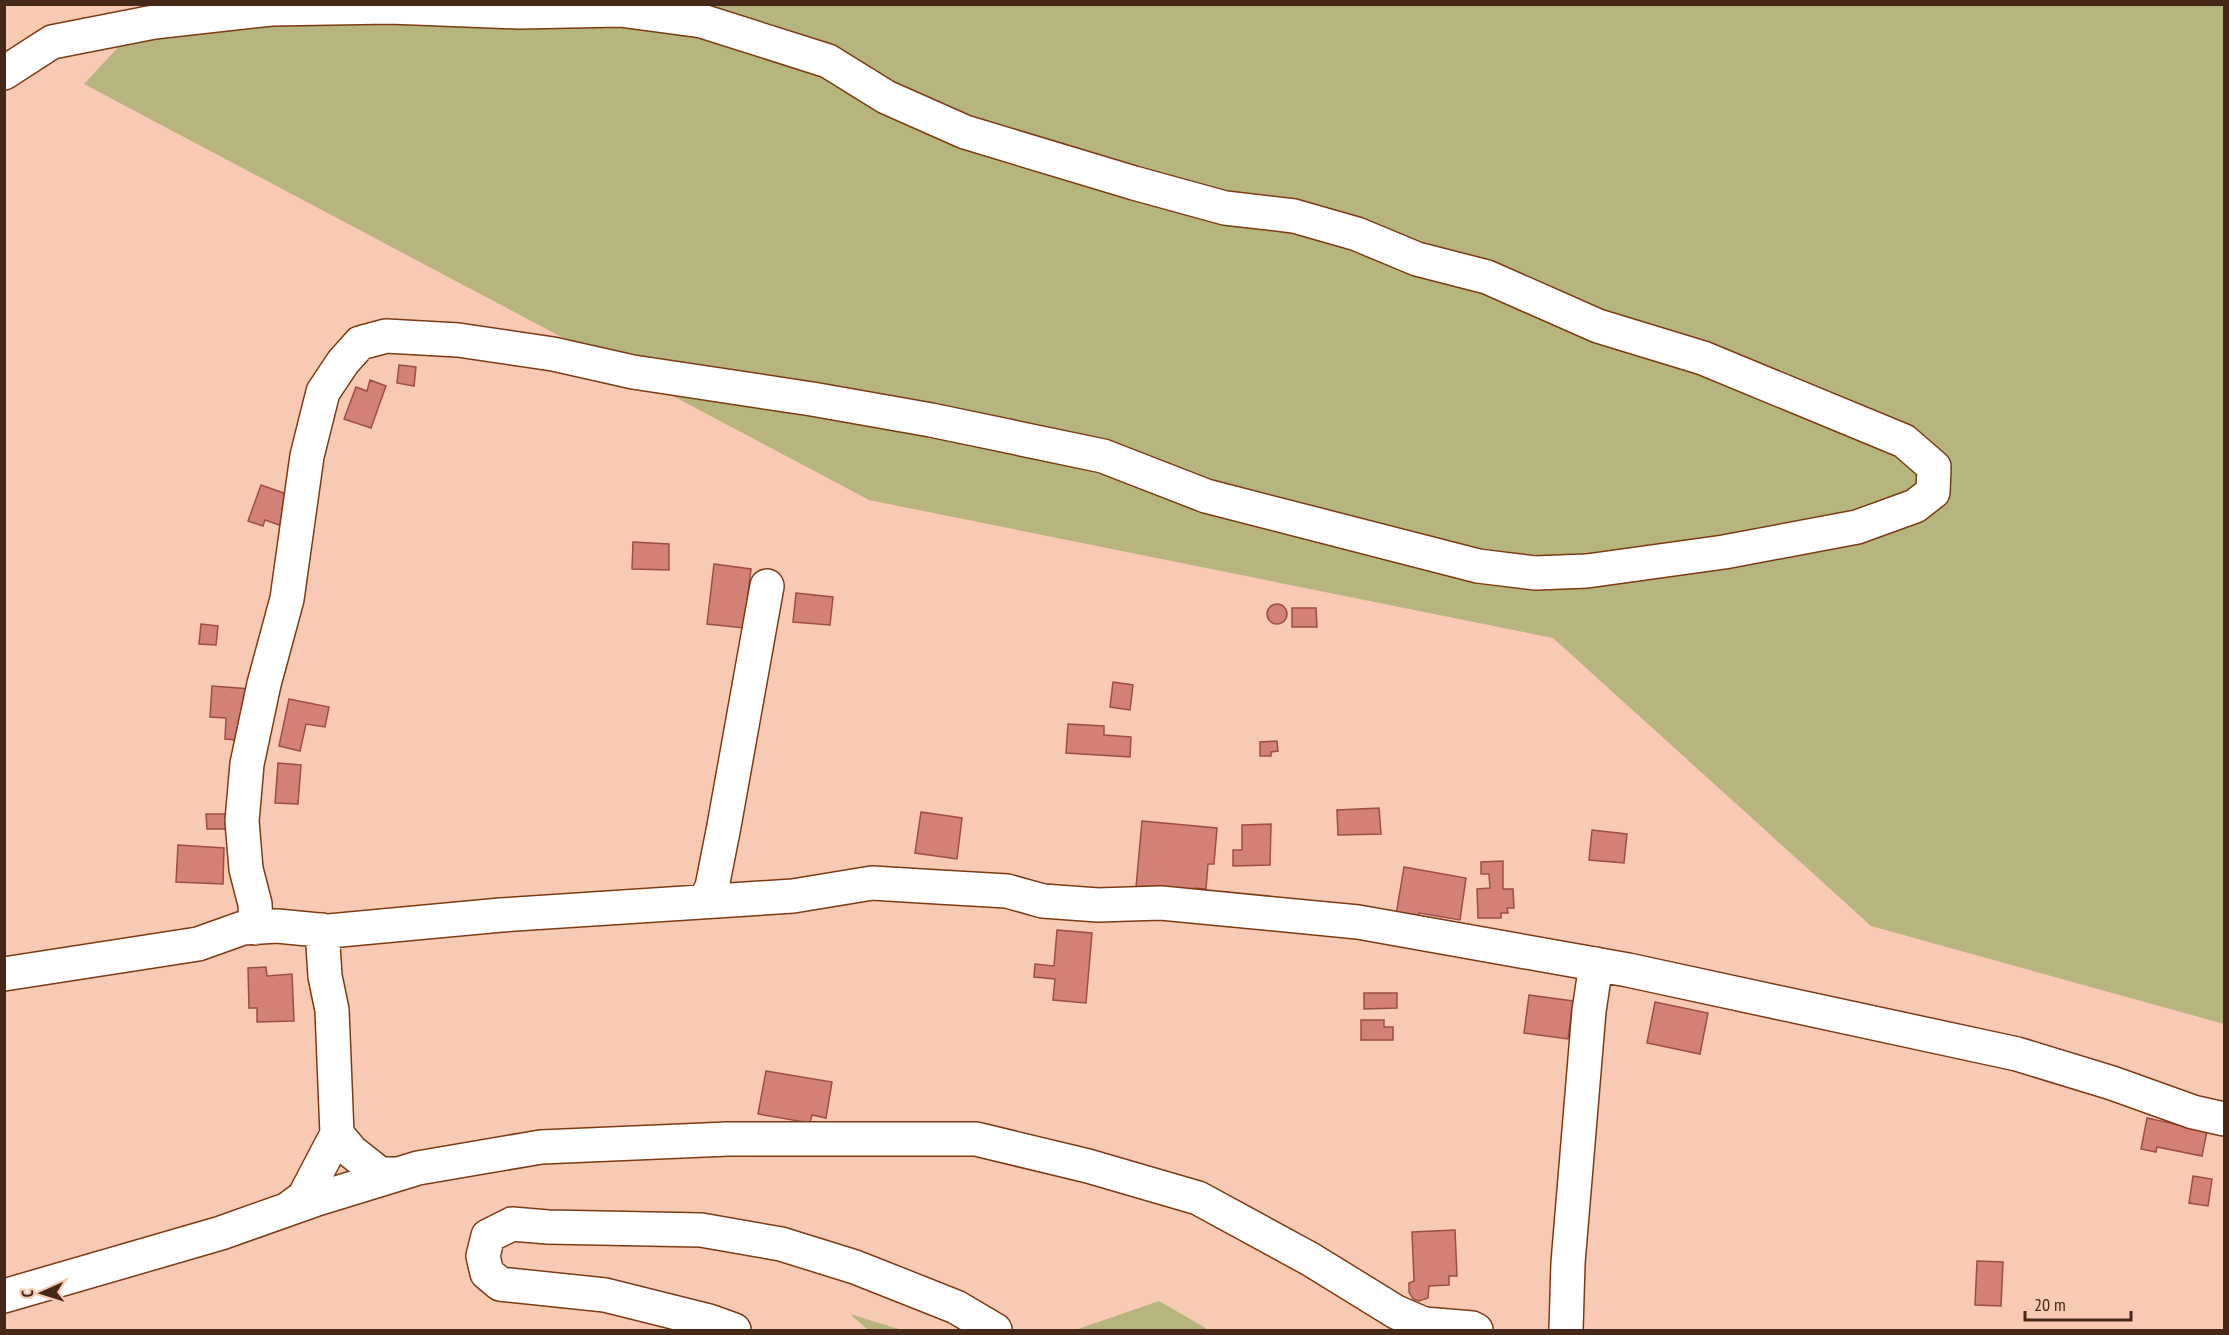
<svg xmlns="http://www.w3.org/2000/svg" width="2229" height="1335" font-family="'PT Sans Narrow',sans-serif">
<rect width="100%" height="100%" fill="#f9cab3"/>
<!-- green -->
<path fill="#b6b57e" d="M158,4l2066,1v1019l-353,-98 -318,-288 -684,-138 -785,-416z
M1159,1301l50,29h-134z
M850,1314l52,16h-34z"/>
<!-- building -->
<path fill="#d38076" stroke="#9c4e46" stroke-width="1.5" d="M399,365l17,2 -2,19 -17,-3z
M370,380l16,6 -15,42 -27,-9 12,-32 11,4z
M261,485l37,13 -10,30 -23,-8 -2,6 -15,-5z
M633,542l36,2v26l-37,-1z
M714,564l37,5 -7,59 -37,-4z
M796,593l37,4 -3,28 -37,-3z
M1267 614a10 10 0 1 1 20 0a10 10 0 1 1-20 0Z
M1292,608h24l1,19h-25z
M201,624l17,2 -2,19 -17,-1z
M1113,682l20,3 -3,25 -20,-3z
M212,686l39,3 -3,52 -23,-2 1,-21 -16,-1z
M289,699l40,8 -4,20 -19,-3 -6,27 -21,-5z
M1068,724l36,2v9l27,2 -1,20 -64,-4z
M1277,741l1,10 -7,1v4h-11v-14z
M278,763l23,2 -3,39 -23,-1z
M1379,808l2,26 -43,1 -1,-25z
M921,812l41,6 -5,41 -42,-6z
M206,814h22v15h-21z
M1142,821l75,7 -3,36h-6l-2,25 -12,-1 -1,4 -57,-5z
M1271,824l-1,41 -37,1v-16h9v-25z
M1592,830l35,4 -3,29 -35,-3z
M178,845l46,3 -1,36 -47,-2z
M1503,861v28h10l1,19h-7l1,5h-7v5h-23l-1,-29 13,-1 -1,-14h-8v-12z
M1404,867l62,11 -6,42 -41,-7 -1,6 -22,-4z
M1057,930l35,3 -6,70 -33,-3 2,-21 -21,-2 1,-13 19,2z
M266,967l1,9 25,-2 2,47 -37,1v-14h-8l-1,-40z
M1364,993h33v15l-33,1z
M1529,995l44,6 -5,38 -44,-6z
M1655,1002l53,11 -8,41 -53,-11z
M1361,1020h23v7h9v13h-32z
M766,1071l66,11 -6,36 -14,-3 -2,8 -52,-9z
M2147,1118l60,13 -5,25 -45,-9 -1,5 -15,-3z
M2193,1176l19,3 -4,27 -19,-3z
M1455,1230l2,46h-8v9l-20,1 -1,12 -9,3 -6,-2 -4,-7v-9l5,-2 -2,-49z
M1977,1261l26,1 -2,44 -26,-1z"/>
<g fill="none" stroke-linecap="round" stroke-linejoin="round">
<defs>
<path id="street" d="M4,73l48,-31 102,-20 117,-13 119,-2 129,5 101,-2 82,11 126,40 58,36 79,35 169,51 91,25 69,8 63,18 60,25 70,18 111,49 105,32 201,83 30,26 -1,25 -18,14 -58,21 -133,25 -137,19 -52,2 -57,-7 -272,-70 -103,-40 -172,-36 -119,-21 -179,-27 -80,-18 -95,-14 -72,-4 -26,7 -17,19 -20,30 -16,64 -20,143 -23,85 -17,80 -5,57 4,48 9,35 1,24
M705,901l7,-14 12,-61 43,-240
M322,930l3,46 7,34 5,124 15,18 28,22h18
M4,974l194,-30 45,-16 34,-2 52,5 172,-16 292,-19 79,-13 66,4 69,4 36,10 55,4 63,-2 197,19 270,48 389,84 95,29 81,29 31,7
M288,1209l16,-12 33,-63
M4,1296l217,-63 96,-34 101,-31 123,-21 187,-8h248l112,27 110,32 112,61 86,53 28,12 48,4 4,2
M734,1330l-25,-9 -104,-26 -105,-11 -13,-11 -4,-17 5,-20 24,-12 36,3 153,3 80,14 74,23 101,40 39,23
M1566,1330l2,-67 21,-252 7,-47"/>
</defs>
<!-- street casing -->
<use href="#street" stroke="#7d3b13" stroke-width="36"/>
<!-- street -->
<use href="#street" stroke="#fff" stroke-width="33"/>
</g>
<!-- border -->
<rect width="2229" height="1335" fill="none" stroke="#462818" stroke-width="12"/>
<!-- north arrow -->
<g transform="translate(42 1293) rotate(267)" stroke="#f9cab3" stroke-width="4.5" paint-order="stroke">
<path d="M0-4.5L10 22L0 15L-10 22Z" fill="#462818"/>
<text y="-9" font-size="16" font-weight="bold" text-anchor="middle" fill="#462818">С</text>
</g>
<!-- scale -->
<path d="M2025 1311v9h106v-9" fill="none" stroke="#462818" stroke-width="3"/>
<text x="2034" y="1311" font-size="18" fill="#462818" stroke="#f9cab3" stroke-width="4.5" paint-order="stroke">20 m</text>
</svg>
